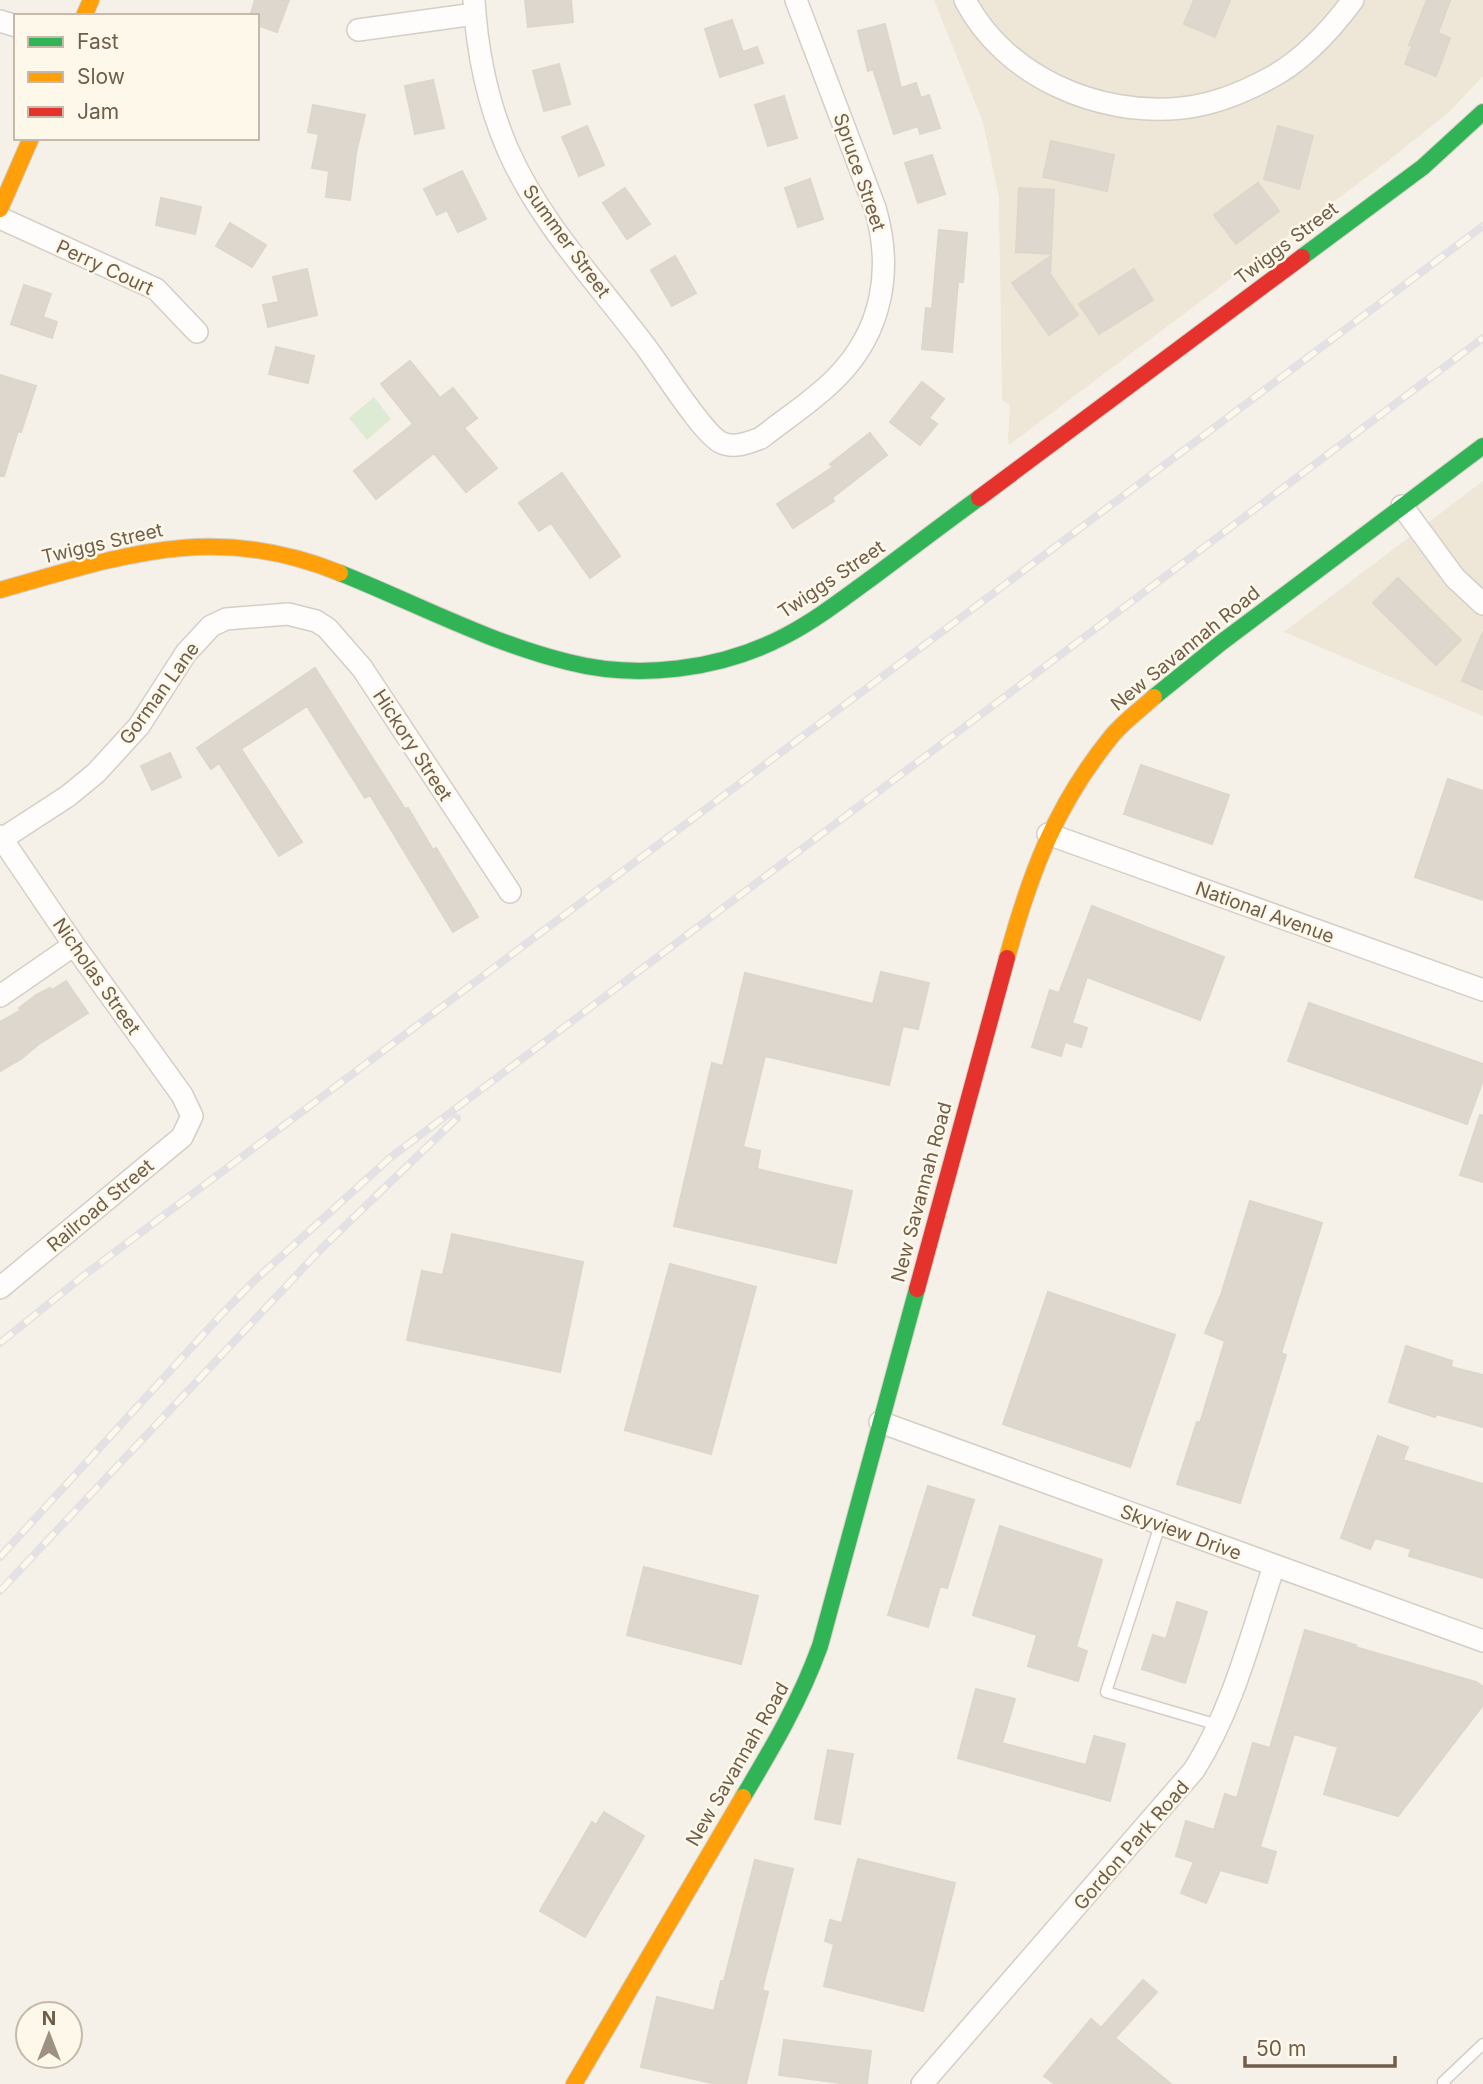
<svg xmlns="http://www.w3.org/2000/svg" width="1483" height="2084" font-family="Inter,sans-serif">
<rect width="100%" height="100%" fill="#f5f1e8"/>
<!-- residential -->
<path fill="#eee6d6" d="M934,0h549v76l-34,36 -61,49 -379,284 -1,-7 2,-33 -8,-5 -3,-203 -16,-75z
M1483,481v235l-199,-84z"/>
<!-- green -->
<path fill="#deebd4" d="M374,397l17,22 -24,21 -18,-22z"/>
<!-- building -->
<path fill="#ded7ce" stroke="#ddd6cb" stroke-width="2" d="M255,0h34l-12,32 -20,-7v-9h-7z
M525,0h46l2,22 -45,5z
M1194,0h36l-15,37 -31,-13z
M1427,0h23l-12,33 12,5 -14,38 -31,-12 7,-18 -3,-1z
M732,20l11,32 14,-5 6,16 -43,14 -15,-48z
M885,24l16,64 15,-5 5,15 8,-3 11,33 -20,6 -2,-8 -24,8 -21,-65 -5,2 -10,-40z
M559,64l11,40 -26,7 -11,-40z
M433,80l11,48 -29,6 -10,-48z
M784,96l13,42 -29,8 -13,-41z
M313,105l52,10 -9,38 -6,47 -24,-3 3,-26 -17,-3 7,-34 -11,-2z
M587,126l17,39 -25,11 -17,-39z
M1278,126l35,10 -14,53 -35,-10z
M1051,141l63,14 -7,36 -64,-14z
M932,155l13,39 -27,9 -13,-40z
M462,171l24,48 -28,13 -11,-22 -10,5 -13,-26z
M810,179l13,40 -25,8 -13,-39z
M1258,183l21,28 -43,33 -22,-29z
M625,188l25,36 -23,15 -24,-36z
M1019,188l35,2 -3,64 -35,-2z
M161,198l40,9 -6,27 -39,-9z
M230,223l36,22 -14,22 -36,-21z
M939,230l28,3 -4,49h-5l-6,70 -30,-3 4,-41 6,1z
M675,256l21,37 -24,13 -21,-36z
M1051,256l-1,18 28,41 -29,20 -37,-52z
M307,269l10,46 -49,12 -5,-22 16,-3 -6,-25z
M1134,269l19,31 -54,34 -20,-30z
M24,285l27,9 -8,23 14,5 -5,16 -41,-14z
M276,347l38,9 -6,27 -39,-9z
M410,361l30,37 13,-10 24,30 -13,10 33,40 -31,24 -32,-39 -58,46 -22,-28 59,-47 -32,-40z
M0,375l36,11 -15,46 -3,-1 -14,45h-4z
M922,382l22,17 -15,19 8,6 -17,21 -30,-23z
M870,433l17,22 -55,43 2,3 -41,27 -16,-24 56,-37 -3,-3z
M562,473l58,83 -30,22 -39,-55 -12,8 -20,-28z
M1398,578l63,62 -25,25 -63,-62z
M1483,632v58l-21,-9z
M315,668l90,141 3,-1 25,42 3,-2 42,69 -25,15 -83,-137 -5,3 -58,-92 -66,43 61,93 -23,14 -60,-93 -8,6 -14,-21z
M170,753l11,24 -29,13 -11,-24z
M1141,765l88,30 -17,49 -88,-30z
M1448,779l35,12v109l-68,-23z
M1092,906l132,51 -24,63 -113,-43 -15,46 15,5 -6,19 -16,-5 -4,14 -29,-9 18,-57 9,3z
M881,972l48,11 -11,46 -15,-3 -14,59 -124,-29 -22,91 17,4 -3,18 95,22 -16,72 -162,-37 38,-163 11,3 22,-93 128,31z
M66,981l22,32 -49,31 -18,15 -21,12v-49l21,-12 -2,-2 17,-13 14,-7 2,2z
M1309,1003l174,61v16l-16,44 -179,-63z
M1480,1115l3,1v66l-23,-7z
M1250,1201l72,22 -41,130 5,2 -46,148 -63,-19 20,-62 3,1 25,-82 -20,-8 16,-38z
M452,1234l131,28 -23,110 -153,-32 15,-69 21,4z
M670,1264l86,23 -45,167 -86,-24z
M1048,1292l127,43 -45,132 -127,-43z
M1406,1346l46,15 -1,6 32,8v52l-47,-13 -1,3 -46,-15z
M1378,1436l30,11 -5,13 80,24v94l-74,-22 2,-7 -36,-11 -5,11 -29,-11z
M928,1486l46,14 -27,88 -7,-2 -12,41 -40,-12z
M1000,1526l102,34 -26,87 11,4 -9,30 -50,-15 9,-31 -64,-20z
M644,1567l114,29 -17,68 -114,-29z
M1177,1602l30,10 -22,71 -43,-14 11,-34 13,4z
M1305,1630l51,15 -1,2 121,35 7,5v18l-85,111 -74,-22 14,-47 -44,-13 -34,113 16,5 -9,31 -47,-13 -14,33 -25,-10 13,-31 -18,-6 10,-35 28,9 11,-36 12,4 16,-55 17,5z
M976,1689l39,10 -13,44 84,22 8,-29 31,8 -15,57 -152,-43z
M828,1750l25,4 -13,70 -25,-5z
M604,1812l40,24 -59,101 -45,-26 52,-89 4,3z
M858,1859l97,24 -32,128 -99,-25 10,-42 -9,-3 5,-21 12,3z
M755,1860l38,9 -31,121 6,2 -22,92h-30l-75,-17 16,-70 57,14 7,-30h3z
M1143,1980l14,12 -42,46 56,46h-116l-11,-8 47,-57 10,9z
M784,2040l87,11 -4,33h-19l-69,-9z"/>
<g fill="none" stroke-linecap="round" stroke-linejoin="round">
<defs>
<path id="lane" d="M1160,1525l-54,167 112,33
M1445,2084l-2,-2 40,-38"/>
<path id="street" d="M474,0c3,50 14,104 34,150 33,75 92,135 140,200 15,20 54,82 72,92 13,7 28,1 41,-4 25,-20 54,-38 76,-61 46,-47 56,-108 38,-169l-79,-208
M965,0c39,76 133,117 217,108 29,-3 60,-15 86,-29 35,-18 62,-48 85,-79
M0,21l16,5
M358,30l117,-16
M0,218l156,71 41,43
M1402,506l53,72 28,26
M1048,834l435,156
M0,836l74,109 108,150 10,21 -10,21 -182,151
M2,839l66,-43 28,-23 43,-47 47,-73 25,-27 15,-7 62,-5 28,7 11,7 35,40 148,224
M0,996l74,-51
M880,1422l603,219
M922,2084l272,-314c39,-61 57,-135 80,-204"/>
<path id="fast" d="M1302,257l121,-90 60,-55
M340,573c75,30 150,70 228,89 70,18 152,8 217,-26 31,-16 59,-38 88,-59 35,-26 70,-53 106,-79
M1154,697l68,-55 261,-196
M743,1797c30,-50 57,-96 77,-151l97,-357"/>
<path id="slow" d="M84,16l7,-16
M0,209l31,-71
M0,590c125,-35 213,-68 340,-17
M1007,958c23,-84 48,-152 104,-221 12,-15 29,-27 43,-40
M574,2084l169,-287"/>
<path id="jam" d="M979,498l323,-241
M917,1289l90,-331"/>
</defs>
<!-- lane casing -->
<use href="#lane" stroke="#d4cec7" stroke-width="13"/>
<!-- street casing -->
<use href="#street" stroke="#d4cec7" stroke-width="24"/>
<!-- fast casing -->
<use href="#fast" stroke="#d2cdc4" stroke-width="18"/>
<!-- slow casing -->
<use href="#slow" stroke="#d2cdc4" stroke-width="18"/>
<!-- jam casing -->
<use href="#jam" stroke="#d2cdc4" stroke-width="18"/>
<!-- lane -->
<use href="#lane" stroke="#fefdfc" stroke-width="10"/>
<!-- street -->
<use href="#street" stroke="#fefdfc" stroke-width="21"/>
<!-- fast -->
<use href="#fast" stroke="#30b455" stroke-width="16"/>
<!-- slow -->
<use href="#slow" stroke="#ff9f0a" stroke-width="16"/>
<!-- jam -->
<use href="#jam" stroke="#e5322d" stroke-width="16"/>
<defs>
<path id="rail" d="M0,1343l87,-70 1396,-1047
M0,1557l221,-242 33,-34 137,-124 1092,-819
M0,1591l322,-343 135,-130"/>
</defs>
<!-- rail casing -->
<use href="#rail" stroke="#e4e1e4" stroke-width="8"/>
<!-- rail -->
<use href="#rail" stroke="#fdf8e9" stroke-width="5" stroke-dasharray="16" stroke-linecap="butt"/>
</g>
<g text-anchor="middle" stroke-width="5" stroke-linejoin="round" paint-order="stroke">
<!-- street labels -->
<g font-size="19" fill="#705e4b" stroke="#fdf8e9">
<text transform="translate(860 172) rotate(71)" y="7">Spruce Street</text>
<text transform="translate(567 241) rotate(54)" y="7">Summer Street</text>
<text transform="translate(1286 243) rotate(-37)" y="7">Twiggs Street</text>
<text transform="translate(105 267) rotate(25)" y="7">Perry Court</text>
<text transform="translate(102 543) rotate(-13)" y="7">Twiggs Street</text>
<text transform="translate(831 579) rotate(-34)" y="7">Twiggs Street</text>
<text transform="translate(1185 648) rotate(-39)" y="7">New Savannah Road</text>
<text transform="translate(159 693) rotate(-54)" y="7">Gorman Lane</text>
<text transform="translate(413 745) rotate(57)" y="7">Hickory Street</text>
<text transform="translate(1265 912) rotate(20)" y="7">National Avenue</text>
<text transform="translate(97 976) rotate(55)" y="7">Nicholas Street</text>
<text transform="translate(921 1192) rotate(-75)" y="7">New Savannah Road</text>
<text transform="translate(100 1205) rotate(-40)" y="7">Railroad Street</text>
<text transform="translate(1181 1532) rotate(20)" y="7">Skyview Drive</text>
<text transform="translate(737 1764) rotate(-60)" y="7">New Savannah Road</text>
<text transform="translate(1131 1845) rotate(-49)" y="7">Gordon Park Road</text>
</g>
</g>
<!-- legend -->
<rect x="14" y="14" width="245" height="126" fill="#fdf8e9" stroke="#c5baaa" stroke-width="2"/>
<rect x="28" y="37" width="35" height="10" fill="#30b455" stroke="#c5baaa" stroke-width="2"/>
<text x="77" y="49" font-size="21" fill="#705e4b">Fast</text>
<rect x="28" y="72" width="35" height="10" fill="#ff9f0a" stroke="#c5baaa" stroke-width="2"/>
<text x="77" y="84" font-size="21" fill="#705e4b">Slow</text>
<rect x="28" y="107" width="35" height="10" fill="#e5322d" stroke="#c5baaa" stroke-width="2"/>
<text x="77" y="119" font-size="21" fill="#705e4b">Jam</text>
<!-- north arrow -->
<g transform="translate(49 2035)"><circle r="33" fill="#fdf8e9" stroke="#c5baaa" stroke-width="2"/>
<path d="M0-5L12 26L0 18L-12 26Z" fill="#9f9182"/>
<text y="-10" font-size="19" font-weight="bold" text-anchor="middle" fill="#705e4b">N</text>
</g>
<!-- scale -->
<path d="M1245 2056v10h150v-10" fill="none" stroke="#705e4b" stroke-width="3.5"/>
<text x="1256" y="2056" font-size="21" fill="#705e4b" stroke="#fdf8e9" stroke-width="5" paint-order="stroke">50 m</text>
</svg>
